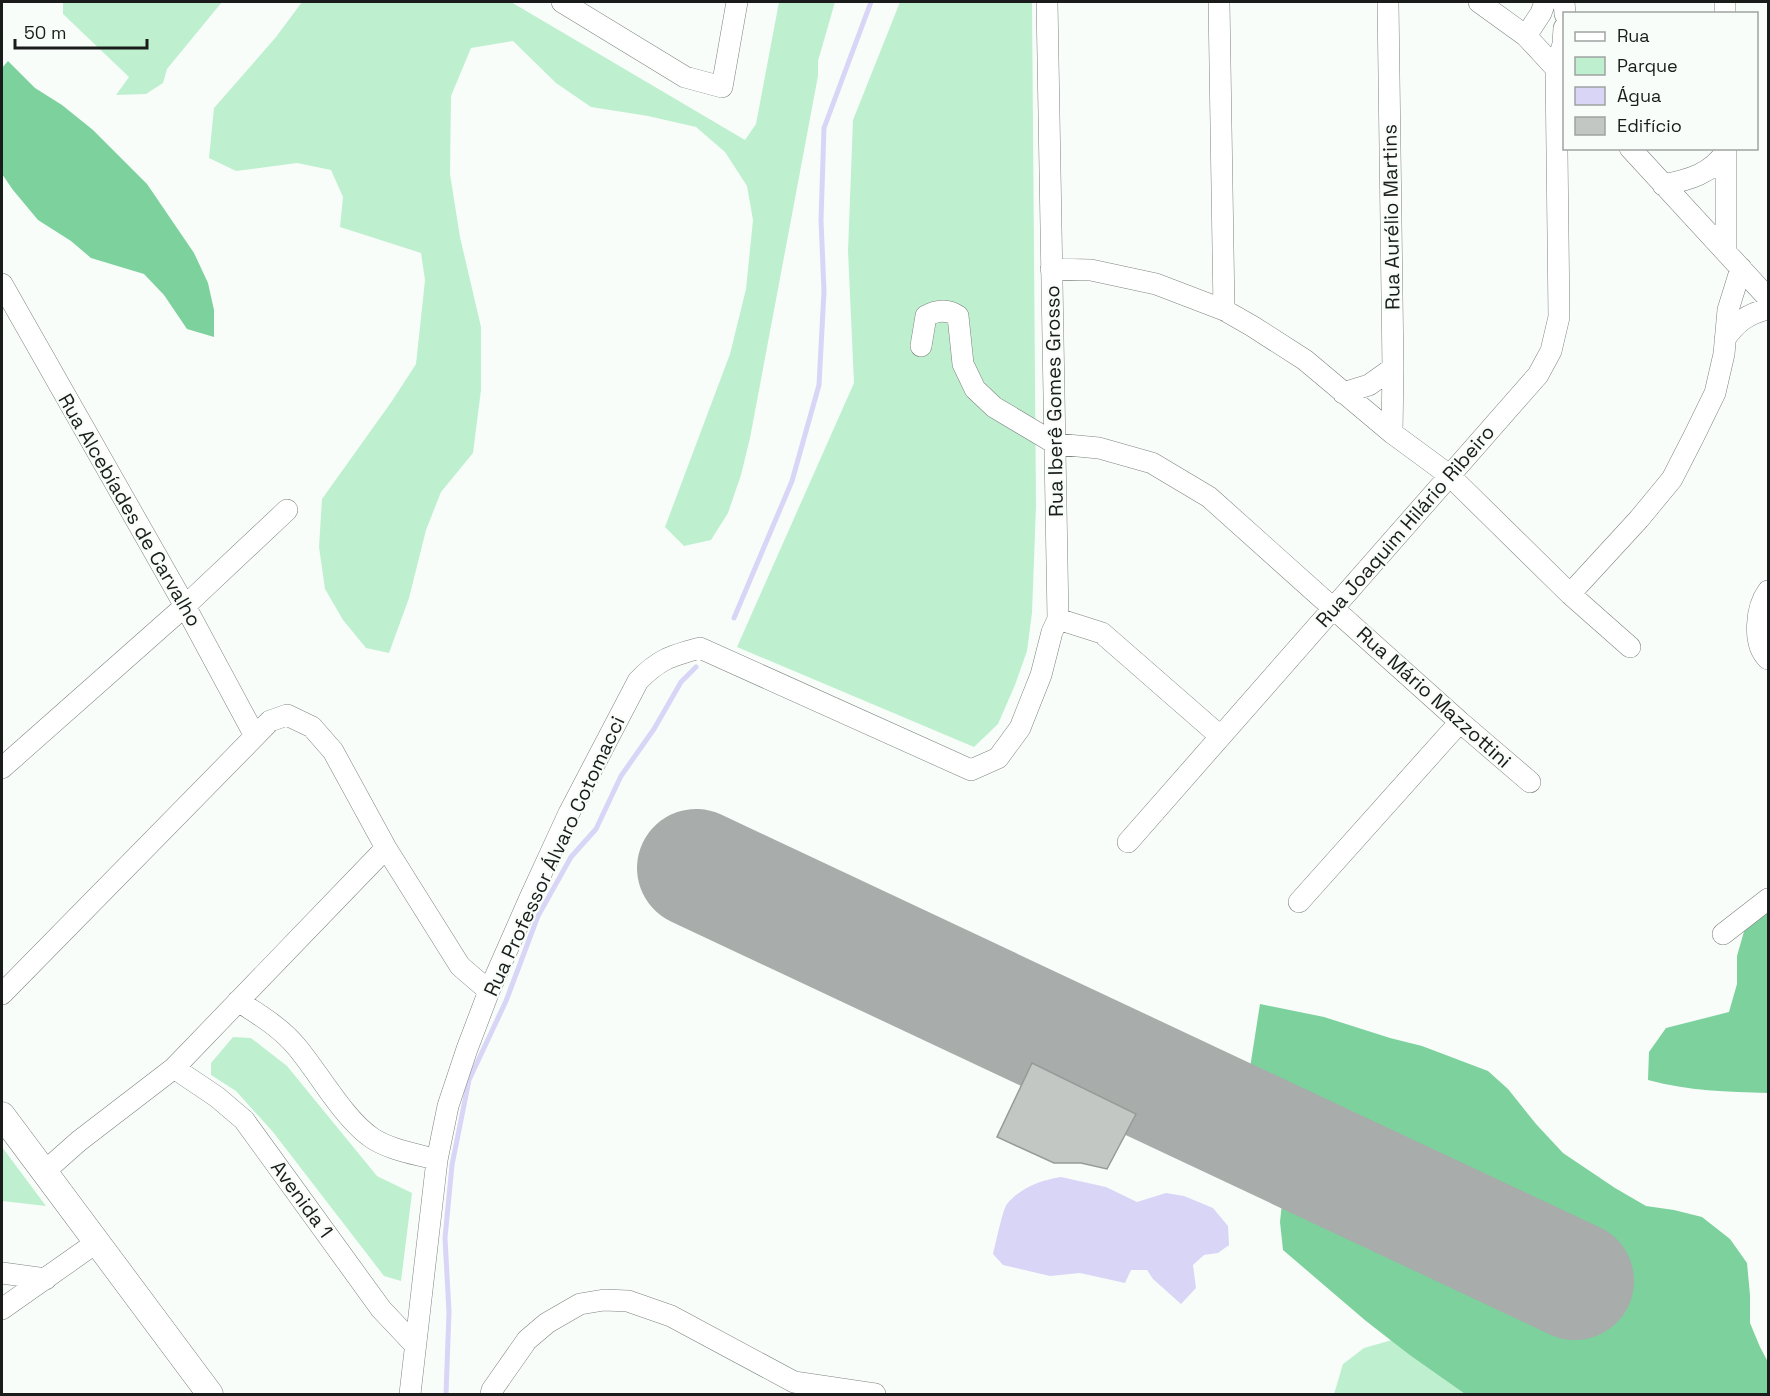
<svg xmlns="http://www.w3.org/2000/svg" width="1770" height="1396" font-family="'Space Grotesk',sans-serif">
<rect width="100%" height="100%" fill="#f8fdfa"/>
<!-- green -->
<path fill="#bef0cf" d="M63,2h159l-55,67 -4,14 -17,11 -30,1 13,-18 -66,-63z
M302,2h209l234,138 11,-16 23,-122h56l-17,59v15l-68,362 -9,37 -13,38 -17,27 -27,6 -19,-19 65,-173 16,-65 7,-69 -6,-34 -22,-34 -29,-25 -48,-11 -57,-9 -35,-24 -43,-42 -42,7 -20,48 -1,78 10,63 21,90v63l-8,63 -32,39 -15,38 -17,68 -20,55 -23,-5 -23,-28 -18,-31 -6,-42 3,-48 70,-98 24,-37 9,-84 -4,-27 -81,-26 3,-30 -12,-27 -34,-7 -61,8 -27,-13 5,-50 62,-71z
M900,2h132l4,504 -4,107 -5,38 -12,34 -17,39 -24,23 -237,-100 117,-264 -6,-132 5,-131z
M233,1037l18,1 36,28 90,110 35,17 -11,88 -17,-5 -111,-144 -37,-41 -25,-16v-12z
M2,1147l44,59 -44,-5z
M1392,1340l19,16 54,38h-131l9,-30 21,-16z"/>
<!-- forest -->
<path fill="#7cd19d" d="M8,61l27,27 27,17 31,25 54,54 47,69 14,30 6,27v27l-27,-8 -23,-34 -20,-21 -53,-16 -20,-17 -33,-21 -25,-30 -11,-16v-106z
M1768,905v188c-41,-1 -79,-2 -120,-13l1,-28 17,-24 63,-16 8,-28v-28l8,-28z
M1260,1004l64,13 66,21 32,8 66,25 20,18 28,35 27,29 52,35 31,18 28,4 28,7 28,22 17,24 3,32v28l10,24 8,15v32h-303l-54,-38 -45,-35 -83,-71 -3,-28 3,-28 29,4 24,11 24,14 28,11 48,32 24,11 25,14 28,4h28l27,-3 11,-24 -21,-4 -218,-97 -24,-14 -66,-57v-28z"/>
<!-- water -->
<path fill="#d9d5f6" d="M1061,1177l45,10 31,15 29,-9 18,3 29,12 15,18 1,19 -11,8 -14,2 -11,10 3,23 -15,16 -28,-25 -6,-9h-16l-6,13 -45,-10 -30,3 -47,-11 -10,-11c3,-11 9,-43 14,-50 13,-16 34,-24 54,-27z"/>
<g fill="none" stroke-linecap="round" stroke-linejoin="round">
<!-- stream -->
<path stroke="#d9d5f6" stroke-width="5" d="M734,618l58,-137 27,-96 5,-94 -3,-71 3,-92 47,-126
M446,1394l3,-82 -4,-74 7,-73 17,-85 37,-79 32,-85 33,-59 25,-28 25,-53 33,-47 27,-47 15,-15"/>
<!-- runway -->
<path stroke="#a8acaa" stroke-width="118" d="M696,868l879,413"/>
</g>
<!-- building -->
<path fill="#c2c7c4" stroke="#979b98" stroke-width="1.5" d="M1032,1063l104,51 -29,55 -26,-6h-27l-57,-26z"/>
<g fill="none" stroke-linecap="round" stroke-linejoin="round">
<defs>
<path id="minor" d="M562,2l123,75 37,10 15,-85
M1219,2l5,308
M1388,2l5,366 -1,65
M1479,2l47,34 37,40
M1564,2l1,12
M1725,2v12
M1526,36l15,-23 4,-11
M1630,148l138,150
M1663,185c25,-5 49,-11 63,-34
M1726,251v-103
M1051,269l40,1 65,14 68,26 28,16 53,34 87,73 57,42 121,119 60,53
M2,284l183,322 70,130
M1725,339c11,-17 23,-25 43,-30
M921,346l5,-30c11,-6 22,-7 32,0l5,48 12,25 19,18 62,37 43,4 53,15 57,34 251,225 70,60
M1343,393l26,-8 24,-17
M1768,591c-12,16 -16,53 0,68
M1570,594l69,-75 33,-40 22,-43 21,-43 9,-39 4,-44 13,-42
M1058,619l44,14 118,103
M2,768l183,-162 102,-96
M1128,842l410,-467 13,-24 8,-34 -3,-249 7,-24 1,-16
M1299,902l161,-180
M1723,934l45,-35
M2,994l268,-273 17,-6 25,12 21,24 53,97 74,118 29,25
M238,1001c20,13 42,26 58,45 23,27 47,72 76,92 18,12 45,16 65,22
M174,1068l43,29 27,23 137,189 34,36
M44,1172l35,-31 95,-73 212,-220
M2,1273l44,6
M2,1309l95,-67
M410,1394l27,-234 11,-54 19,-57 22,-58 40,-91 40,-87 69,-132c21,-22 33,-25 62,-33l271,122 27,-12 22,-30 21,-53 11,-43 6,-13 -11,-617
M491,1394l1,-4 35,-50 20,-17 33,-19 24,-4 24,1 43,15 123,66 81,12"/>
<path id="major" d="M2,1115l208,279"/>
</defs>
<!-- minor casing -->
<use href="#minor" stroke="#7f8380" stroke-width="22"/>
<!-- major casing -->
<use href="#major" stroke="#7f8380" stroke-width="27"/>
<!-- minor -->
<use href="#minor" stroke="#fff" stroke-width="21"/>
<!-- major -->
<use href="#major" stroke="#fff" stroke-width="26"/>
</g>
<g text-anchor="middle" stroke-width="4.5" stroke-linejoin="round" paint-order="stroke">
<!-- street labels -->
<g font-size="20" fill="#1a1c1b" stroke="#f8fdfa">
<text transform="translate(1391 217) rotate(-91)" y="7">Rua Aurélio Martins</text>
<text transform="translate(1054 401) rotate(-91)" y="7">Rua Iberê Gomes Grosso</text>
<text transform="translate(130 510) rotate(60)" y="7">Rua Alcebíades de Carvalho</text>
<text transform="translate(1405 526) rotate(-49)" y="7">Rua Joaquim Hilário Ribeiro</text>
<text transform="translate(1434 697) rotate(42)" y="7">Rua Mário Mazzottini</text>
<text transform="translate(554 856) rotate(-65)" y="7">Rua Professor Álvaro Cotomacci</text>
<text transform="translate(302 1199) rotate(54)" y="7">Avenida 1</text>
</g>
</g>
<!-- border -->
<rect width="1770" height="1396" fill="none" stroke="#1a1c1b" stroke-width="6"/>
<!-- legend -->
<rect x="1563" y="12" width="195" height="138" fill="#f8fdfa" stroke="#9fa3a1" stroke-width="1.5"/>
<rect x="1575" y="32" width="30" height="9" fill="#ffffff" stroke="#9fa3a1" stroke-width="1.5"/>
<text x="1617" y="42" font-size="18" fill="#1a1c1b">Rua</text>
<rect x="1575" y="57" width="30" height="18" fill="#bef0cf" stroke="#9fa3a1" stroke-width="1.5"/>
<text x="1617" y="72" font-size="18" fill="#1a1c1b">Parque</text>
<rect x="1575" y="87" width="30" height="18" fill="#d9d5f6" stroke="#9fa3a1" stroke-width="1.5"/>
<text x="1617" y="102" font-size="18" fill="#1a1c1b">Água</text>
<rect x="1575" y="117" width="30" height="18" fill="#c2c7c4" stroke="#9fa3a1" stroke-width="1.5"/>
<text x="1617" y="132" font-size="18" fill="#1a1c1b">Edifício</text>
<!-- scale -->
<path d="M15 39v9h132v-9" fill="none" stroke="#1a1c1b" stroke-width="3"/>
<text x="24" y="39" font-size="18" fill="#1a1c1b" stroke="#f8fdfa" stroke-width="4.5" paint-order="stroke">50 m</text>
</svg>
